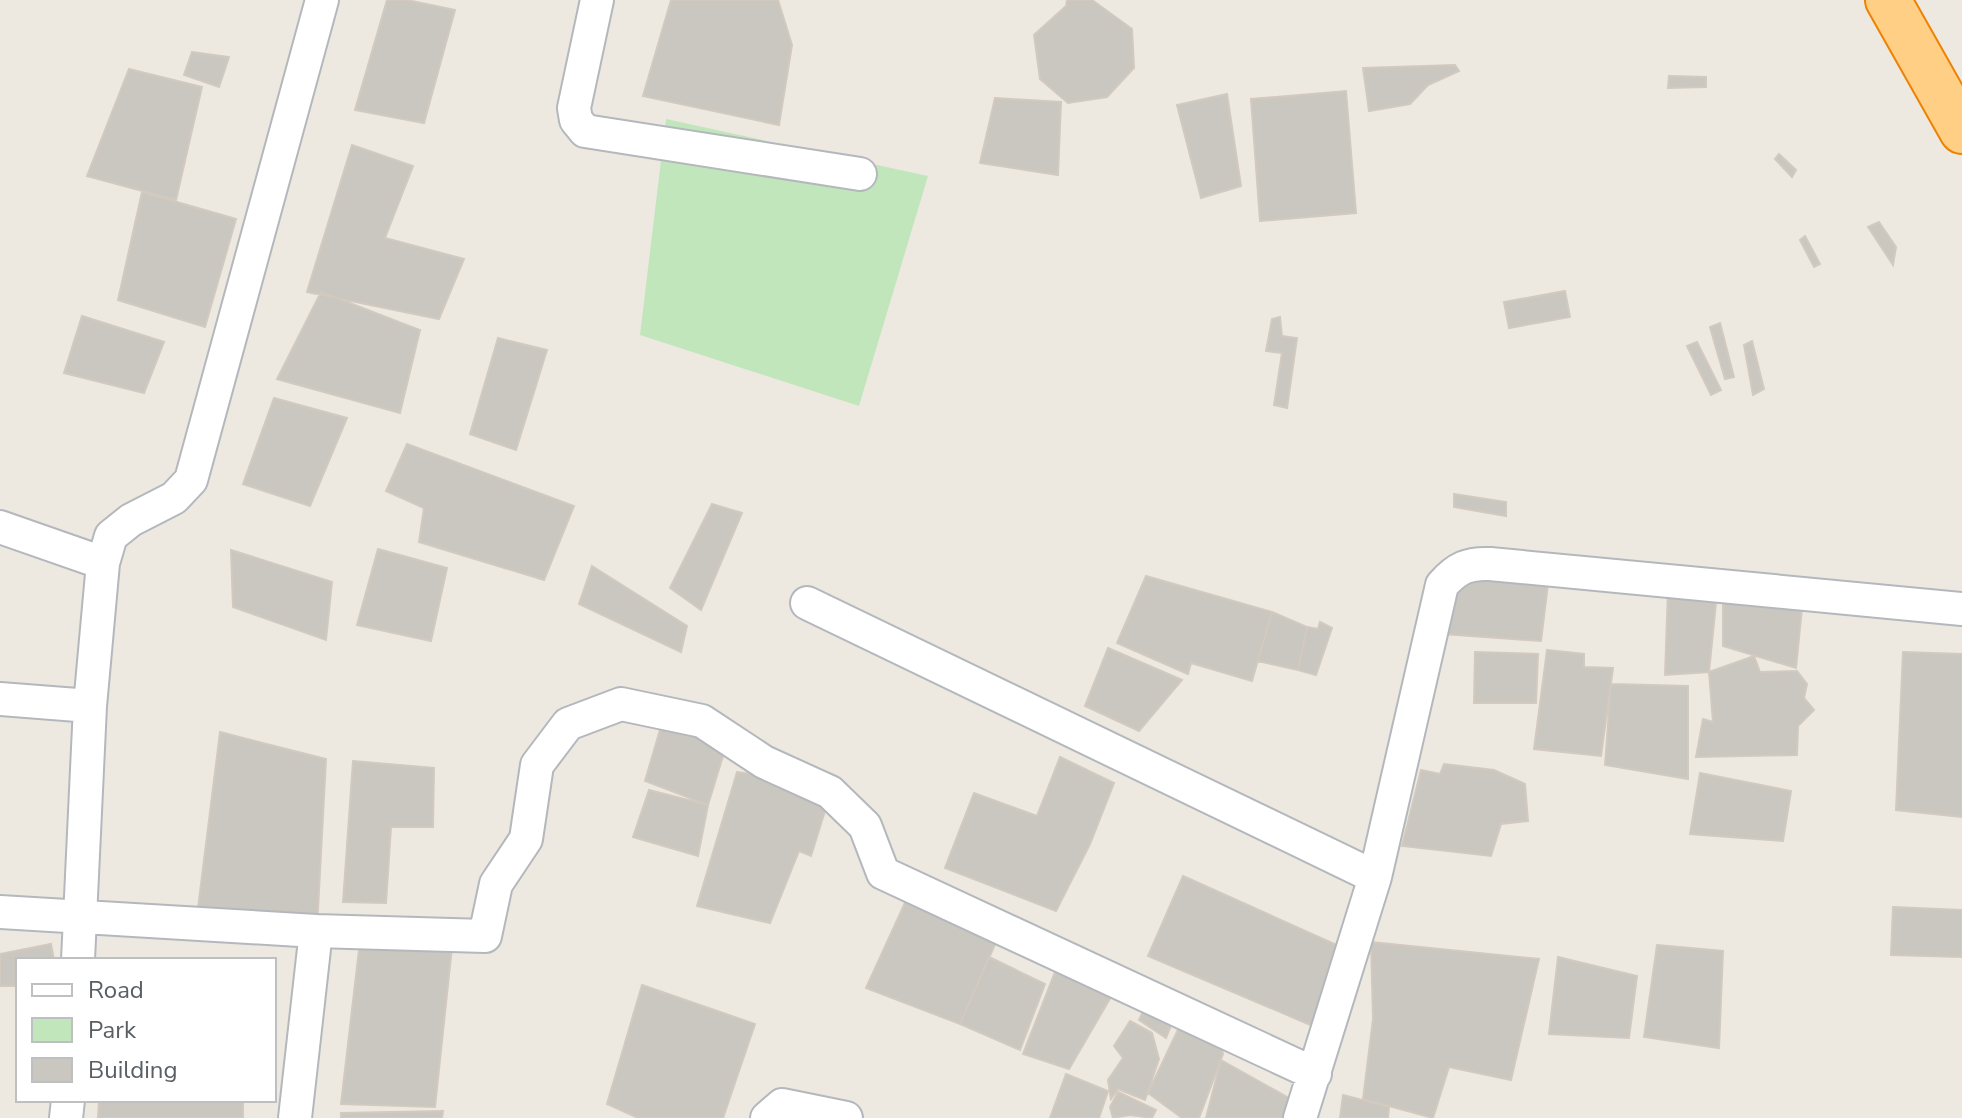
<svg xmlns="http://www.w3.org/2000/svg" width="1962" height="1118" font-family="'Nunito Sans',sans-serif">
<rect width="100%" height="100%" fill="#ede9e1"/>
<!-- green -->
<path fill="#c2e6bc" d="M666,119l262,57 -69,230 -219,-71z"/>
<!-- building -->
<path fill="#cac6c0" stroke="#d2c9bf" stroke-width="2" d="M387,0h20l48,10 -31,113 -69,-13z
M671,0h107l14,45 -13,80 -136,-29z
M1067,0h25l40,29 2,39 -27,29 -39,6 -28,-24 -6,-44 32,-29z
M192,52l37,5 -10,30 -35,-12z
M1455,65l4,6 -31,14 -18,19 -41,7 -6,-43z
M129,69l73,18 -26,113 -89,-24z
M1669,76l37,1v10l-38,1z
M1346,91l10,122 -96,8 -9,-122z
M1227,94l14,92 -40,12 -24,-93z
M995,98l66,4 -3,73 -78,-12z
M352,145l61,21 -28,72 79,21 -25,60 -132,-27z
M1779,154l17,16 -4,7 -17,-18z
M142,192l94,27 -31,108 -87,-27z
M1879,222l17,25 -3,18 -25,-38z
M1805,236l15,28 -6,3 -14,-27z
M1565,291l5,26 -61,11 -5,-26z
M321,292l99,38 -20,83 -123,-34z
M82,316l82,26 -20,51 -80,-20z
M1280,317l2,19 15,2 -10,70 -13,-3 8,-52 -16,-2 6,-32z
M1720,323l14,54 -9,2 -15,-52z
M498,338l49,12 -31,100 -46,-16z
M1752,341l12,48 -11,6 -9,-50z
M1697,342l24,48 -10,5 -24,-49z
M274,398l73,20 -37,88 -67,-22z
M407,444l167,62 -30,74 -125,-38 5,-34 -38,-17z
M1454,494l52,8v14l-52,-9z
M712,504l30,9 -41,97 -31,-22z
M378,549l69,19 -16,73 -74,-16z
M231,550l101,32 -6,58 -93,-33z
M592,566l95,60 -6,26 -102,-48z
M1456,572l93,4 -8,65 -97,-7z
M1146,576l126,36 -20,69 -61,-18 -3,11 -71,-31z
M1668,589l49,4 -8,79 -44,3z
M1723,594l79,14 -6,60 -73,-22z
M1272,612l35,15 -9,43 -40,-9z
M1320,622l12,6 -16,47 -18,-5 9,-43 11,2z
M1108,648l74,32 -43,51 -54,-25z
M1547,650l37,4v13l29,1 -12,88 -67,-7z
M1475,652l63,2 -2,49h-62z
M1903,652l59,2v163l-66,-7z
M1754,656l6,16 37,-1 10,13 -3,14 10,12 -16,16 -1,29 -101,2 7,-38 10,3 -4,-50z
M1611,684l77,2v93l-83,-14z
M664,716l63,27 -19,62 -63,-24z
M220,732l106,27 -9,169 -119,-20z
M1060,757l54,26 -24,61 -34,67 -111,-43 29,-75 63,23z
M353,761l81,7 -1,59h-42l-5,76 -43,-1z
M1444,764l50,6 31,14 3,37 -27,3 -10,32 -89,-10 19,-76 19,4z
M755,765l9,2 -3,12 69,16 -19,61 -12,-5 -29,72 -73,-17 40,-134 15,2z
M1700,773l91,18 -8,50 -93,-7z
M649,790l59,15 -10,51 -65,-19z
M1183,876l156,70 -19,83 -172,-73z
M909,894l91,39 -40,91 -94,-36z
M1893,907l69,3v47l-71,-2z
M360,941l92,6 -17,160 -94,-3z
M1371,942l168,17 -28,121 -62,-13 -16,51 -70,-19 10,-80z
M51,944l3,16h-36v26h-18v-32z
M1657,945l66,6 -4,97 -75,-11z
M989,957l56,27 -25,66 -60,-26z
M1558,957l79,19 -8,62 -80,-4z
M1059,962l56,28 -46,79 -46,-15z
M642,985l113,39 -32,94h-85l-31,-14z
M1146,1005l28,13 -8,20 -27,-18z
M1184,1017l35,22 4,15 -24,64h-17l-34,-25z
M1130,1021l22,12 7,26 -14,41 -27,-11 -7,10 -3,-19 15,-22 -9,-12z
M1221,1060l73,41 4,17h-92z
M1066,1074l42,17 -9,27h-49z
M1118,1092l38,18 -4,8 -22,-3 -17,3 -3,-11z
M1343,1095l46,12 -1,11h-48z
M99,1100h144v18h-145z
M443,1111l-1,7h-101v-5z"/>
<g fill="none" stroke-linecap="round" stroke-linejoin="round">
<defs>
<path id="street" d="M597,0l-23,108 2,12 9,11 275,43
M0,527l103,36
M807,603l568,274
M0,699l90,7
M0,912l316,19 169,5 11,-52 30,-45 11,-74 31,-41 53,-20 81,17 62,41 66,30 35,34 18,47 432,201
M78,960l12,-254 13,-143 8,-27 20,-16 43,-22 17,-18 131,-480
M66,1118l2,-18
M295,1118l21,-187
M767,1118l15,-13 64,13
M1300,1118l75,-241 67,-292c15,-17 26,-22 48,-21l472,45"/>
<path id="highway" d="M1888,0l74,131"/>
</defs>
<!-- street casing -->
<use href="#street" stroke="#b4b8bc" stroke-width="36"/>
<!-- highway casing -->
<use href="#highway" stroke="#ee8200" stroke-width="48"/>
<!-- street -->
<use href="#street" stroke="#fff" stroke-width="32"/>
<!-- highway -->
<use href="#highway" stroke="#ffcf86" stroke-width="44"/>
</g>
<!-- legend -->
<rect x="16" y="958" width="260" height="144" fill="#ffffff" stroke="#bdbfc1" stroke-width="2"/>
<rect x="32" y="984" width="40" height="12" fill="#ffffff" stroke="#bdbfc1" stroke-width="2"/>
<text x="88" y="998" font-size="24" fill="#595f63">Road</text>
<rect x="32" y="1018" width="40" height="24" fill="#c2e6bc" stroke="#bdbfc1" stroke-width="2"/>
<text x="88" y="1038" font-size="24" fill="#595f63">Park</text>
<rect x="32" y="1058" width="40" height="24" fill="#cac6c0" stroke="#bdbfc1" stroke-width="2"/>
<text x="88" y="1078" font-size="24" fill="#595f63">Building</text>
</svg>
